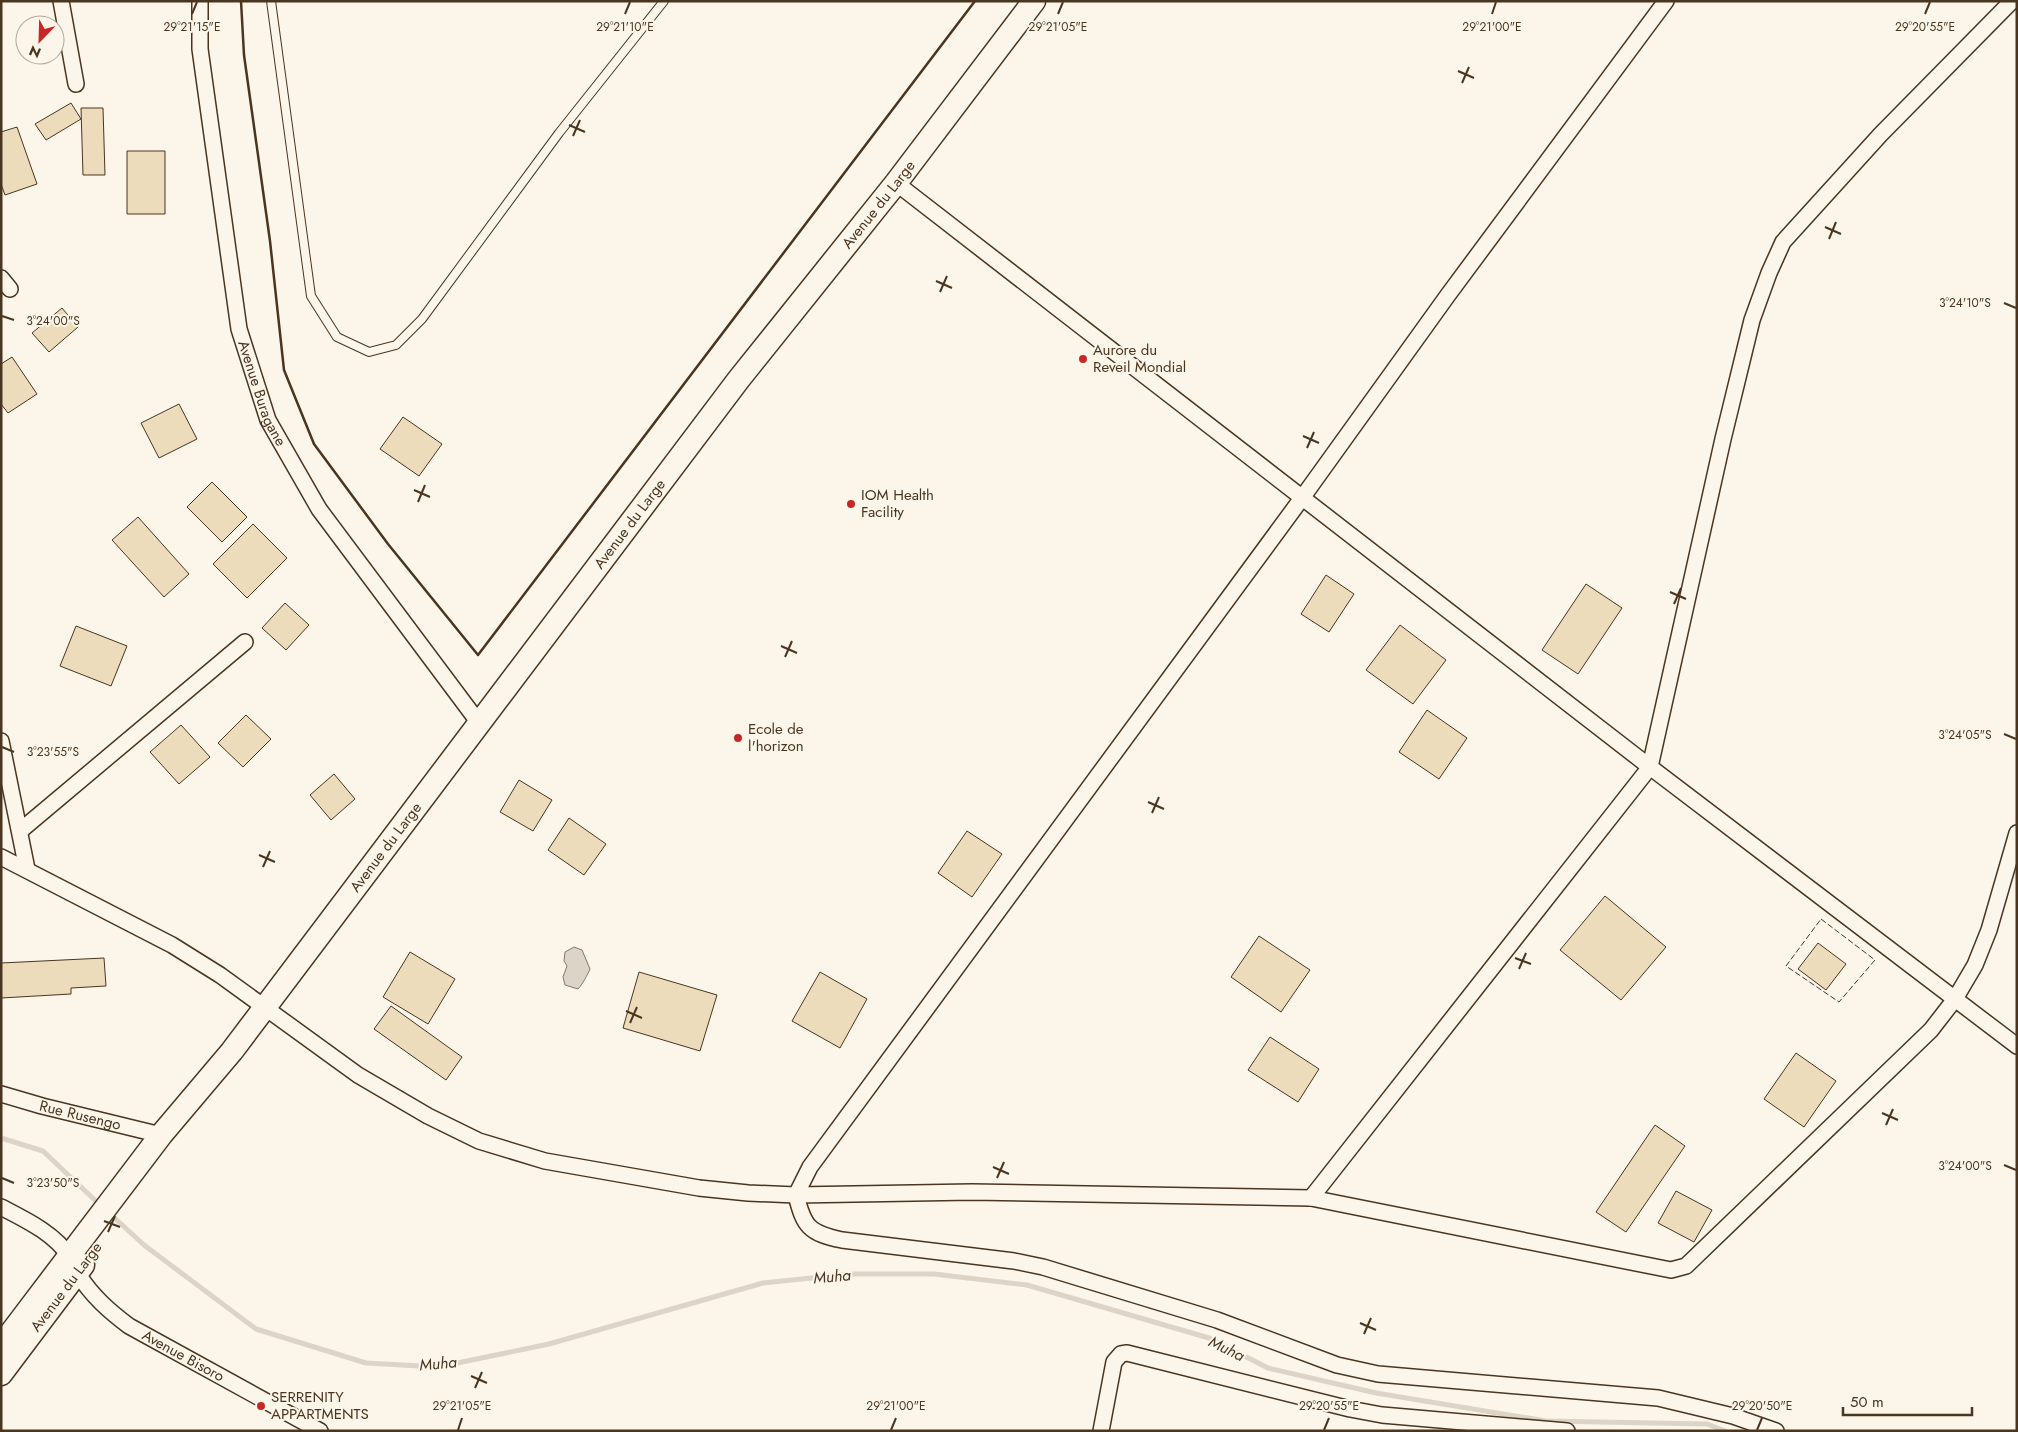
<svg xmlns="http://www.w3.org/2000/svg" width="2018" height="1432" font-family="Jost,sans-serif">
<rect width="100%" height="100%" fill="#fbf6e9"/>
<!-- water -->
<path fill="#dcd4c6" stroke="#887966" d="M574,947l8,3 8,19c-2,5 -8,16 -12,20l-13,-4 -2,-8 4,-11 -3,-5 1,-9z"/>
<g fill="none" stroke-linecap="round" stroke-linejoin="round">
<!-- stream -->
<path stroke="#dcd4c6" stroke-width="5" d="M1,1138l42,13 57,54
M108,1212l36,33 112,84 110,34 72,4 111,-23 214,-61 87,-9h84l93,11 182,53 59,30 108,25 170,28 161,3 18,7"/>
</g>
<!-- building -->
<path fill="#ecdcbc" stroke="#4a3520" d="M71,103l10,16 -35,21 -11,-16z
M81,108h22l2,67h-22z
M17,127l20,57 -32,11 -4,-11v-52z
M127,151h38v63h-38z
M62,308l16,19 -29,25 -17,-19z
M12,357l25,37 -29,19 -7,-9v-40z
M179,404l18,35 -38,19 -18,-35z
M403,417l39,27 -23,32 -39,-27z
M212,482l35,35 -25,25 -35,-35z
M138,517l51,57 -25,23 -52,-57z
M253,524l34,34 -40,40 -34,-34z
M1326,575l28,19 -25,38 -28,-18z
M1586,584l36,24 -44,66 -36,-24z
M285,603l24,22 -23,25 -24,-22z
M1400,625l46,35 -33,44 -47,-34z
M76,626l51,20 -16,40 -51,-20z
M1427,710l40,28 -28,41 -40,-27z
M246,715l25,24 -28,28 -25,-24z
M181,725l29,32 -31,27 -29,-32z
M334,774l21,25 -24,21 -21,-25z
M519,780l33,20 -19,31 -33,-19z
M569,818l37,26 -22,31 -36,-25z
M967,831l35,23 -30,43 -34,-24z
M1605,896l61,51 -45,53 -61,-50z
M1259,936l51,34 -29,42 -50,-35z
M1818,943l28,21 -20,26 -28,-21z
M410,952l45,27 -27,45 -45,-27z
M104,958l2,28 -35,2v6l-70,4v-35z
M639,972l78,23 -17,56 -77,-23z
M820,972l47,27 -27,49 -48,-27z
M391,1006l71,51 -16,23 -72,-51z
M1270,1037l49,32 -21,33 -50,-32z
M1796,1053l40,28 -32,46 -40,-28z
M1655,1125l30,21 -59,86 -30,-20z
M1676,1191l36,19 -18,32 -36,-19z"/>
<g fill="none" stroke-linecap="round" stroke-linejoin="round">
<defs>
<path id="lane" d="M271,1l40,295 26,41 32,15 27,-7 26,-26 137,-186 105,-132"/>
<g id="street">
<path d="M61,1l15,83"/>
<path id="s1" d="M200,1v48l39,280 29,91 51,89 160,214"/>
<path d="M1666,1l-218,294 -146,203 -492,669 -14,28c8,32 13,38 46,45l172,21 29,6 174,53 120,45 41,9 280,24 75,18 43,15"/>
<path d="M896,183l754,584 305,232 20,-34 14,-35 28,-97"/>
<path d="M1,278l9,11"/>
<path d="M1,741l26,128"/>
<path d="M20,831l225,-189"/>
<path d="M1,857l171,88 48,30 138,100 70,41 51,25 66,20 154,27 49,5 48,2 176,-3 339,6 360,72 15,-4 245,-236 24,-31 62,47"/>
<path id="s2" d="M1,1094l41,12 119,29"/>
<path d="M1311,1198l339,-431 73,-328 29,-119 17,-47 14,-31 98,-108 131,-133"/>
<path id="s3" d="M1,1207c25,13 53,26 69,50 3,5 5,11 8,17 14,22 31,37 51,52l191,105"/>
<path d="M1101,1431l13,-69 7,-8 6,-1 223,56 32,6 185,16"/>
</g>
<g id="secondary">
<path id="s4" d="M1,1346l160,-211 71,-84 507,-672 157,-196 138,-182"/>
<path d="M1,1374l82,-109"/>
</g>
</defs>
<!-- lane casing -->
<use href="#lane" stroke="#4a3520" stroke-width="10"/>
<!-- street casing -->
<use href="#street" stroke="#4a3520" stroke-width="18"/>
<!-- secondary casing -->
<use href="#secondary" stroke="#4a3520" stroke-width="25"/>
<!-- lane -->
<use href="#lane" stroke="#fbf6e9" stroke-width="8"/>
<!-- street -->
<use href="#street" stroke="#fbf6e9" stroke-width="15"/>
<!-- secondary -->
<use href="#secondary" stroke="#fbf6e9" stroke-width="22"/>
<!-- fence -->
<path stroke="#4a3520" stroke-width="1" stroke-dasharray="6 2.5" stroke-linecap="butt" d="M1821,919l54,41 -36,42 -53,-36z"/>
<!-- wall -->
<path stroke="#4a3520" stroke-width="2.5" d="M241,1l3,54 26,186 14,129 30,74 74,100 90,111 497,-654"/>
</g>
<!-- ticks -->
<path fill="none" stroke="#4a3520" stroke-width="2" d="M192,14l5,-12M625,14l5,-12M1058,14l5,-12M1492,14l4,-12M1925,14l5,-12M1458,71l16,7M1462,83l7,-16M569,125l16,7M573,136l7,-16M1825,227l16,7M1829,239l7,-17M936,281l16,7M940,292l7,-16M2004,303l12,5M2,316l12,4M1303,436l16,7M1307,448l7,-16M414,490l16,7M418,502l7,-17M1670,592l16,7M1674,604l7,-16M781,646l16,7M785,657l7,-16M2004,734l12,5M2,747l12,5M1148,802l16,7M1152,813l7,-16M259,855l16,7M263,867l7,-16M1515,958l16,6M1519,969l7,-16M626,1011l16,7M630,1023l7,-16M1882,1113l16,7M1886,1125l7,-16M2004,1165l12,5M993,1167l16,7M2,1178l12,5M997,1178l7,-16M104,1221l16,6M108,1232l7,-16M1360,1323l16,7M1364,1334l7,-16M471,1376l16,7M475,1388l7,-16M458,1430l4,-12M891,1430l5,-12M1324,1430l5,-12M1757,1430l5,-12"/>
<!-- markers -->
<g fill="#c62828" stroke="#fbf6e9" stroke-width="2">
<circle cx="1083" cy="359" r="5"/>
<circle cx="851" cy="504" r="5"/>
<circle cx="738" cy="738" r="5"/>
<circle cx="261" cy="1406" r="5"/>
</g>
<g text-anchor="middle" stroke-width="4" stroke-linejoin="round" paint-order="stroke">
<!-- street labels -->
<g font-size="15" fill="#4a3520" stroke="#fbf6e9">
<text dy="5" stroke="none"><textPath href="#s4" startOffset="1440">Avenue du Large</textPath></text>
<text dy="5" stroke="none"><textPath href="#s1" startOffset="399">Avenue Buragane</textPath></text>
<text dy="5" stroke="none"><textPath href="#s4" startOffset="1035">Avenue du Large</textPath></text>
<text dy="5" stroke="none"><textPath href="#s4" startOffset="630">Avenue du Large</textPath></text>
<text dy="5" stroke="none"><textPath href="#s2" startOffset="82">Rue Rusengo</textPath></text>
<text transform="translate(66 1287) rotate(-53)" y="5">Avenue du Large</text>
<text dy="5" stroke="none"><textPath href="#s3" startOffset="240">Avenue Bisoro</textPath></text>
</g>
<!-- poi labels -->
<g font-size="15" fill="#4a3520" stroke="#fbf6e9" text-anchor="start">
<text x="1093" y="355">Aurore du<tspan x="1093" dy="17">Reveil Mondial</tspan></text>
<text x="861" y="500">IOM Health<tspan x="861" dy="17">Facility</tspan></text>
<text x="748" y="734">Ecole de<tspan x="748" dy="17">l'horizon</tspan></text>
<text x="271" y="1402">SERRENITY<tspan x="271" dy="17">APPARTMENTS</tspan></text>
</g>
<!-- water labels -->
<g font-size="16" font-style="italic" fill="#4a3520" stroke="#fbf6e9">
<text transform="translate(832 1276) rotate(-5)" y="6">Muha</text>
<text transform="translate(1227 1348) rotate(26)" y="6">Muha</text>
<text transform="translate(438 1363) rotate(-5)" y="6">Muha</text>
</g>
</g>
<g font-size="12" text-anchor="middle" fill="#4a3520" stroke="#fbf6e9" stroke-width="4" stroke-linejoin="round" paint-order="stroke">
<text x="625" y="31">29°21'10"E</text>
<text x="1058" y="31">29°21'05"E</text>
<text x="1492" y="31">29°21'00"E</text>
<text x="1925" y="31">29°20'55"E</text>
<text x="192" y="31">29°21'15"E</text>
<text x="1965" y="307">3°24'10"S</text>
<text x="53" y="325">3°24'00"S</text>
<text x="1965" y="739">3°24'05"S</text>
<text x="53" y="756">3°23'55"S</text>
<text x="1965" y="1170">3°24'00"S</text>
<text x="53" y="1187">3°23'50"S</text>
<text x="462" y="1410">29°21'05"E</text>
<text x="896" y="1410">29°21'00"E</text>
<text x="1329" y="1410">29°20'55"E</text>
<text x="1762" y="1410">29°20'50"E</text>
</g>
<!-- border -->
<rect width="2018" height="1432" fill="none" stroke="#4a3520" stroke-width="5"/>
<!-- north arrow -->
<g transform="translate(40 40) rotate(203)"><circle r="24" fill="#fbf6e9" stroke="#b4a999"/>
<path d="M0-4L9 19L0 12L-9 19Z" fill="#c62828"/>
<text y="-8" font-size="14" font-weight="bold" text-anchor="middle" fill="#4a3520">N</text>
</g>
<!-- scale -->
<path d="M1843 1407v8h129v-8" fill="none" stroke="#4a3520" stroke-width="2.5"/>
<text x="1850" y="1407" font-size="15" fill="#4a3520" stroke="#fbf6e9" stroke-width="4" paint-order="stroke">50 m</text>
</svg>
